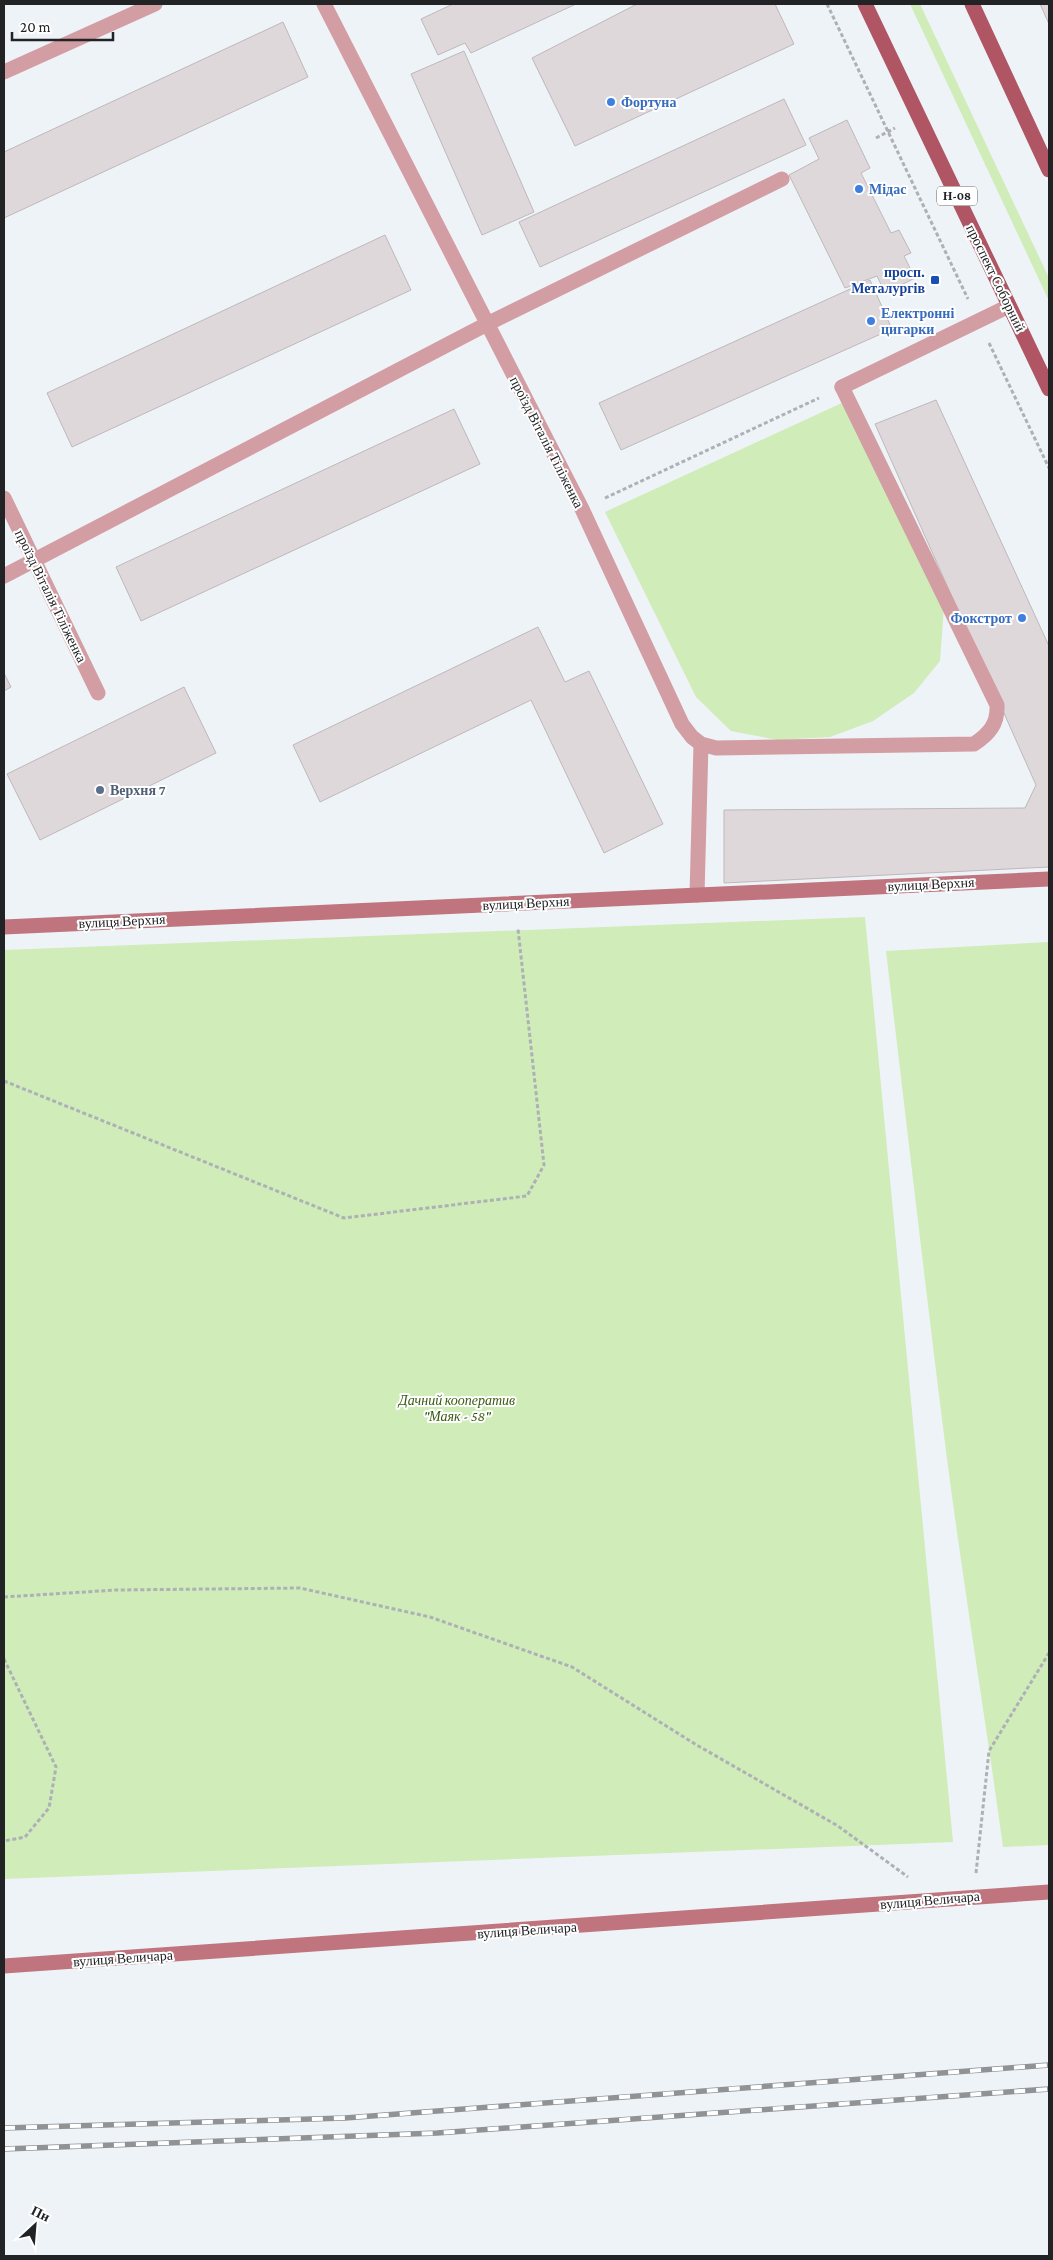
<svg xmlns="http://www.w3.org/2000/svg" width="1053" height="2260" font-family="'Crimson Pro',serif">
<rect width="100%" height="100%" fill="#eef3f7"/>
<!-- green -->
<path fill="#cfecb9" d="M910,4h10l129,274v23z
M844,402l100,204 -4,55 -26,32 -41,28 -43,16 -52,3 -47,-9 -35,-34 -91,-185z
M865,917l88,925 -949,37v-929z
M1049,942v903l-46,2c-18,-132 -40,-264 -57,-396 -21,-166 -40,-333 -60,-500z"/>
<!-- building -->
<path fill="#dfd8da" stroke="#beb8ba" d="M453,4h123l-105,49 -6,-10 -27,12 -17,-36z
M637,4h138l19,40 -219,102 -43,-88z
M1040,4h9v20z
M283,22l25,55 -304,141v-66z
M464,51l70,161 -52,23 -71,-161z
M784,99l22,46 -266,122 -21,-45z
M847,120l23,48 -9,5 30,60 8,-3 12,23 -7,3 11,22 -30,15 -8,-17 -32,12 -56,-113 30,-16 -10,-21z
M385,235l26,55 -339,157 -25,-54z
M870,280l22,49 -271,121 -22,-47z
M936,400l113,246v221l-325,16v-73l301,-2 11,-23 -161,-361z
M454,409l26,55 -339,157 -25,-54z
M538,627l27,55 24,-11 74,153 -59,29 -73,-153 -211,102 -27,-57z
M4,673l7,14 -7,4z
M184,687l32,66 -176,87 -33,-66z"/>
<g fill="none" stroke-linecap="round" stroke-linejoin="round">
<!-- path -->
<path stroke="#adb1b5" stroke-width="3" stroke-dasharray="4 2.5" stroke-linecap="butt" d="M827,4l141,295
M876,138l19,-10
M989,343l60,125
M605,498l214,-100
M4,1081l340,137 183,-22 17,-31 -26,-236
M4,1597l112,-7 184,-2 130,29 142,50 123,77 143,82 70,51
M4,1659l52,108 -7,41 -24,29 -21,4
M976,1873l13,-122 60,-98"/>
<!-- lane -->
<path stroke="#d29ea3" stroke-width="15" d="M324,4l258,505 100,215 10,13 9,7 -4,151
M4,72l151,-68
M4,498l94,195
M4,576l483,-252 295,-145
M701,744l15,4 258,-4c15,-10 24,-20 23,-39l-155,-318"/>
<!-- street -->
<path stroke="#d29ea3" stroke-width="15" d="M842,387l167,-81"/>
<!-- secondary -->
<path stroke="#bf747e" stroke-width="15" d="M4,927l1045,-48
M4,1966l1045,-74"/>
<!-- primary -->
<path stroke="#af5563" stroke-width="15" d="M865,4l184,385
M972,4l77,166"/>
<defs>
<path id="rail" d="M4,2128l341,-10 704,-53
M4,2149l433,-16 612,-44"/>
</defs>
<!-- rail casing -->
<use href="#rail" stroke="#909396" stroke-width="5.5"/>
<!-- rail -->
<use href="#rail" stroke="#fff" stroke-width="4" stroke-dasharray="11" stroke-linecap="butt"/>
</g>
<!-- markers -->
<g fill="#3f7fe0" stroke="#fff" stroke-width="2">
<circle cx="611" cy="102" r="5"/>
<circle cx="859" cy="189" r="5"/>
<circle cx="871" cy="321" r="5"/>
<circle cx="1022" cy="618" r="5"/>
</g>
<rect fill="#1a4fb4" stroke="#fff" stroke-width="2" x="930" y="275" width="10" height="10" rx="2.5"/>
<circle fill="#5c6f8a" stroke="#fff" stroke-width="2" cx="100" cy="790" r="5"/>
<g text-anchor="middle" stroke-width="4" stroke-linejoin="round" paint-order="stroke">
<!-- shield labels -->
<rect fill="#fff" stroke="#646566" stroke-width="1" x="937" y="186.5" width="40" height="19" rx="4"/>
<g font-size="12" font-weight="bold" fill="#222325">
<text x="957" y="200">Н-08</text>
</g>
<!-- shop labels -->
<g font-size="14" font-weight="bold" fill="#366cbe" stroke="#fff" text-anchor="start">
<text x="621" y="107">Фортуна</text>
<text x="869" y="194">Мідас</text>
<text x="881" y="318">Електронні<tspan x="881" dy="16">цигарки</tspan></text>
<text x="1012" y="623" text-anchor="end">Фокстрот</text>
</g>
<!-- transit labels -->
<g font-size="14" font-weight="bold" fill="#164399" stroke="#fff" text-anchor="end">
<text x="925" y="277">просп.<tspan x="925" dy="16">Металургів</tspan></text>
</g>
<!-- street labels -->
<g font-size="14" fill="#222325" stroke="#fff">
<text transform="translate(996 278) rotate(64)" y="5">проспект Соборний</text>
<text transform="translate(547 442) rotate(63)" y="5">проїзд Віталія Тіліженка</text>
<text transform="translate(51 596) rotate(64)" y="5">проїзд Віталія Тіліженка</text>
<text transform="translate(931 884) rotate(-3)" y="5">вулиця Верхня</text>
<text transform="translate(526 903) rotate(-3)" y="5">вулиця Верхня</text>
<text transform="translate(122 921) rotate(-3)" y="5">вулиця Верхня</text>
<text transform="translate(930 1900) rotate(-5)" y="5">вулиця Величара</text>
<text transform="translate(527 1930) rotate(-4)" y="5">вулиця Величара</text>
<text transform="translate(123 1958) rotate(-4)" y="5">вулиця Величара</text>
</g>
<!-- service labels -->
<g font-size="14" font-weight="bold" fill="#4e5e75" stroke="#fff" text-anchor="start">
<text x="110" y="795">Верхня 7</text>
</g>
<!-- park labels -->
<g font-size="14" font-style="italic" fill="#375a0f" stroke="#fff">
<text x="457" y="1405">Дачний кооператив<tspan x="457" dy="16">"Маяк - 58"</tspan></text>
</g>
</g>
<!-- border -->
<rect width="1053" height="2260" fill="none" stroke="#222325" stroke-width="10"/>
<!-- north arrow -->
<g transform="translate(35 2225) rotate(26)" stroke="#ffffff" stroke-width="4" paint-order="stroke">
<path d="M0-4L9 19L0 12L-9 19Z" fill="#222325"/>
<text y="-8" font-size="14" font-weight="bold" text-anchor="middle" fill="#222325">Пн</text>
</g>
<!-- scale -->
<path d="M12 32v8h101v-8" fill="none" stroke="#222325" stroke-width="2.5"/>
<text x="20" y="32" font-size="15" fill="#222325" stroke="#ffffff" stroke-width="4" paint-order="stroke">20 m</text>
</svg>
